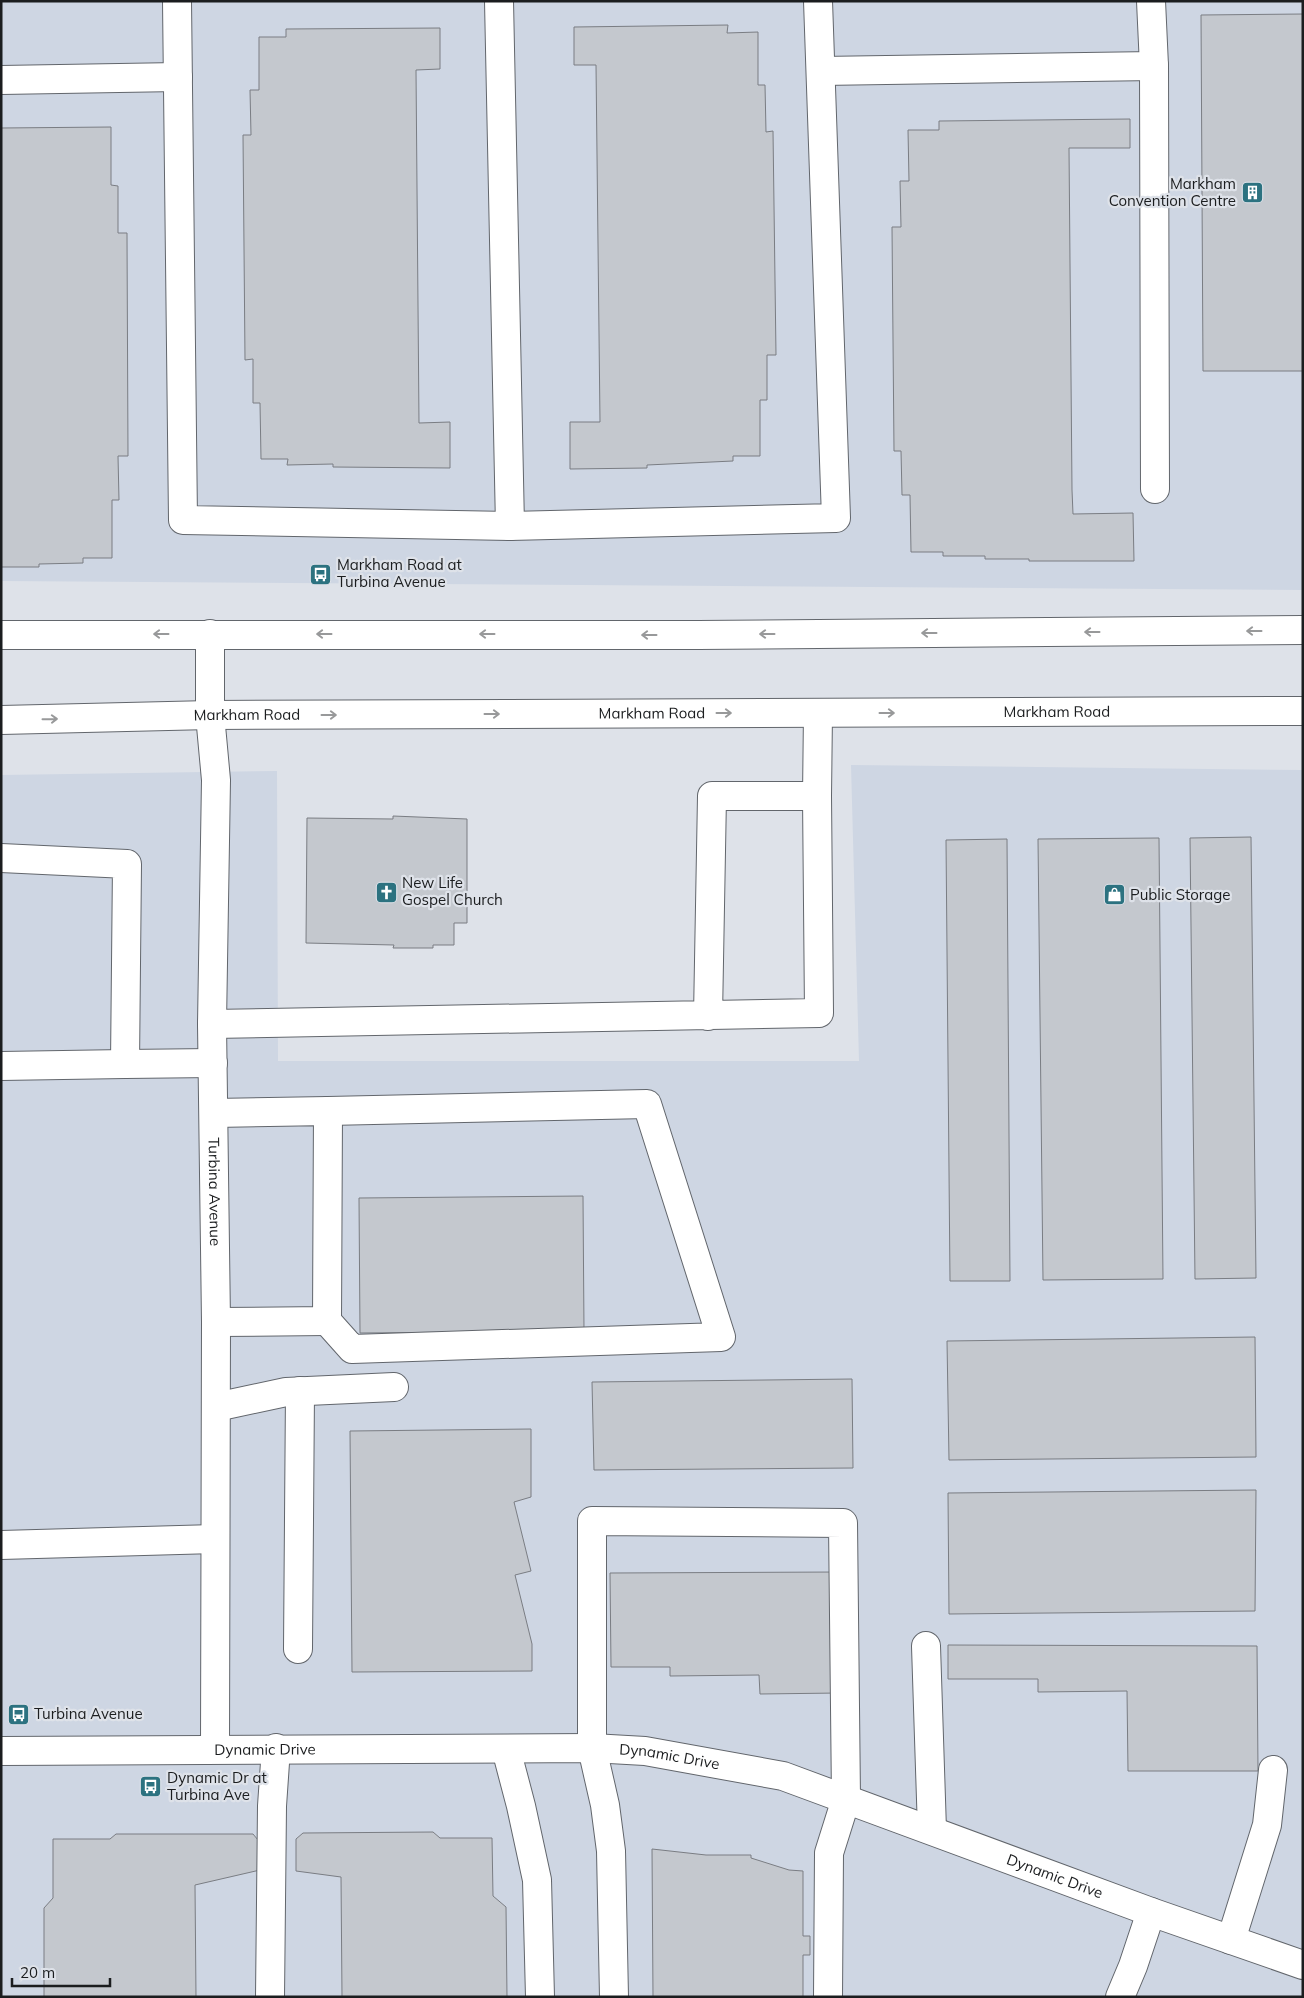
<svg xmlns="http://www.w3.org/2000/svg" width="1304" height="1998" font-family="Mulish,sans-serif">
<rect width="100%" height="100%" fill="#dee2e9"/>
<!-- built -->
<path fill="#ced6e3" d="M1,1h1302v589l-1302,-9z
M851,765l452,5v1227h-1302v-1222l276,-4 1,290h581z"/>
<!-- building -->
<path fill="#c4c8ce" stroke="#7a7d83" d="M1303,14v357h-100l-2,-356z
M728,25l-1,8 31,-1v53h7l1,47 7,-1 3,224h-9v45h-7v56h-27v5l-86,4v3l-77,1v-47h30l-4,-357h-22v-38z
M440,28v41l-24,1 3,353 31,-1v46l-117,-1v-3l-46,1 1,-6h-27l-1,-56h-7v-44l-8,1 -2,-225h8l-1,-45h9v-53h27v-8z
M1130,119v29h-61l3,342 1,24 60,-1 1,48h-105v-2h-44v-3h-42v-4h-32l-1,-57h-8l-1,-44h-7l-2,-224h9l-1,-46h9l-1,-51h31v-9z
M111,127v58l7,1v47h9l1,223h-10l1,44h-7v58h-29v5l-44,1v3h-38v-439z
M393,816l74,3v104h-13v22h-21v3h-40l1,-3 -88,-2 1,-125 86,1z
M1251,837l5,441 -61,1 -5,-441z
M1159,838l4,441 -120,1 -5,-441z
M1007,839l3,442h-60l-4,-441z
M583,1196l1,135 -224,2 -1,-135z
M1255,1337l1,120 -307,3 -2,-119z
M852,1379l1,89 -259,2 -2,-88z
M531,1429v68l-17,5 17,69 -16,4 17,69v27l-180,1 -2,-241z
M1256,1490l-1,121 -306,3 -1,-121z
M838,1572l1,121 -79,1 -1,-19 -89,1v-9h-59l-1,-94z
M948,1645l309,1 1,125h-130l-1,-80 -89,1v-13h-90z
M433,1832l7,6h52l1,58 13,11 1,90h-165l-1,-120 -45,-6v-32l7,-6z
M116,1834h137l5,6 2,30 -65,15 1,112h-152v-89l9,-10v-59h57z
M652,1849l54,6h45v3l38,12 14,1v65h7v19h-7v42h-150z"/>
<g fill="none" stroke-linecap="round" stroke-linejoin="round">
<defs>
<g id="minor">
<path d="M177,1l6,519 327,6 -11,-525"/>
<path d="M1154,66l1,423"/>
<path d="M821,71l333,-5 -3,-65"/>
<path d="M1,80l177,-3"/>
<path d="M510,526l326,-8 -18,-517"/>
<path id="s1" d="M210,634v81l6,65 -4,244 4,298 -1,427"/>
<path d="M817,796l1,-83"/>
<path d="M1,858l126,6 -2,200 -124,2"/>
<path d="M212,1024l607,-11 -2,-217h-105l-4,220"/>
<path d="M125,1064l88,-1"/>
<path d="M214,1113l114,-2 -1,210 -111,1"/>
<path d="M327,1321l25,28 369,-12 -74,-233 -319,7"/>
<path d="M216,1407l70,-15 108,-5"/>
<path d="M1,1545l214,-6"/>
<path d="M926,1646l6,184"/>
<path d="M298,1649l2,-258"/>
<path d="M506,1749l15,57 16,74 3,117"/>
<path id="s2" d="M1,1751l591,-3 53,3 138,25 368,136 152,53"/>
<path d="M1231,1940l36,-115 6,-55"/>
<path d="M270,1997l2,-191 4,-58"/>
<path d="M614,1997l-3,-146 -6,-46 -13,-57v-227l251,2 3,276 -17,54 -1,144"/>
<path d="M1120,1997l13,-31 18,-54"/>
</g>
<g id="major">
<path d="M1,635h697l605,-5"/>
<path id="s3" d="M1,720l209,-5 1093,-4"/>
</g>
</defs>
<!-- minor casing -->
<use href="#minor" stroke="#62666c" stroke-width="30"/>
<!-- major casing -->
<use href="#major" stroke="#62666c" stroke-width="30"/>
<!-- minor -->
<use href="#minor" stroke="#fff" stroke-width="28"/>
<!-- major -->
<use href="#major" stroke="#fff" stroke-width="28"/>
</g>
<!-- one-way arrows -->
<defs><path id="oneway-shaft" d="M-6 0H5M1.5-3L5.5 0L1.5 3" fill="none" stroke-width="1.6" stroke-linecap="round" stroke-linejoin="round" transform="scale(1.25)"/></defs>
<g stroke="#98999a">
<use href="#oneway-shaft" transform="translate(1254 631) rotate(180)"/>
<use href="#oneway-shaft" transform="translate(1092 632) rotate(180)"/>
<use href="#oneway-shaft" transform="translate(929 633) rotate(180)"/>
<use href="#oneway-shaft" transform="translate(161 634) rotate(180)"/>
<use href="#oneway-shaft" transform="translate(324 634) rotate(180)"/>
<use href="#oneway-shaft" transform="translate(487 634) rotate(180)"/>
<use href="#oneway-shaft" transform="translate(767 634) rotate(180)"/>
<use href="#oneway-shaft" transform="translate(649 635) rotate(-180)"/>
<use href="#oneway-shaft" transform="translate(724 713)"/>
<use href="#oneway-shaft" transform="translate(887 713)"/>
<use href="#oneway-shaft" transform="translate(492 714)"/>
<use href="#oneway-shaft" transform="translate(329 715)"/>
<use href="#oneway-shaft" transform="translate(50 719) rotate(-1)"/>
</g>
<!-- icons -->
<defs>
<symbol id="building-square" viewBox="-11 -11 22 22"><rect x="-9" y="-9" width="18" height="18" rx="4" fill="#2c7280" stroke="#dee2e9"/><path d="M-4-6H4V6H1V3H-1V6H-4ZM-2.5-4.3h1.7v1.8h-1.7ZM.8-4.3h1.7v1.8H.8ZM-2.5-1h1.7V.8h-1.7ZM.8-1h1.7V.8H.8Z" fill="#fff"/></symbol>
<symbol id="bus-square" viewBox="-11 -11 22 22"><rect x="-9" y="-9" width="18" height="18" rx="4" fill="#2c7280" stroke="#dee2e9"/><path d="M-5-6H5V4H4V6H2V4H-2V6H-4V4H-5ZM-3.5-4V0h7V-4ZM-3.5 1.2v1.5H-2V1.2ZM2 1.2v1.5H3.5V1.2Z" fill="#fff"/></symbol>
<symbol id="church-square" viewBox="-11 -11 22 22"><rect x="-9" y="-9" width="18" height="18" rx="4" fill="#2c7280" stroke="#dee2e9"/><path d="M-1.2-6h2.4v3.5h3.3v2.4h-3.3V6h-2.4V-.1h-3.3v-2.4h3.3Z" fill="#fff"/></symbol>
<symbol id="shop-square" viewBox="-11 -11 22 22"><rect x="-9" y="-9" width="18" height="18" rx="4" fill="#2c7280" stroke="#dee2e9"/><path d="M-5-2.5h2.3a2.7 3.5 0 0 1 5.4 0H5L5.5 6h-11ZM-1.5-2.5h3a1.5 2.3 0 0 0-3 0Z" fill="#fff"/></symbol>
</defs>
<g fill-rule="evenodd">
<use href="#building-square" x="1240" y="180" width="25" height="25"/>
<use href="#bus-square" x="308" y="562" width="25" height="25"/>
<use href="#church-square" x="374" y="880" width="25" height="25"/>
<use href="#shop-square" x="1102" y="882" width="25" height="25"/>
<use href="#bus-square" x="6" y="1702" width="25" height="25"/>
<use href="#bus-square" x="138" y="1774" width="25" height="25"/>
</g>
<g text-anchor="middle" stroke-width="4.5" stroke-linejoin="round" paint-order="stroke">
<!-- poi labels -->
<g font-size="15" fill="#1b1d1f" stroke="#dee2e9" text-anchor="start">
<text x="1236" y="189" text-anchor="end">Markham<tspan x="1236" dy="17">Convention Centre</tspan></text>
<text x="337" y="570">Markham Road at<tspan x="337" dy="17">Turbina Avenue</tspan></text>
<text x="402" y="888">New Life<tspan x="402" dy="17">Gospel Church</tspan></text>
<text x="1130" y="900">Public Storage</text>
<text x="34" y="1719">Turbina Avenue</text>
<text x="167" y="1783">Dynamic Dr at<tspan x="167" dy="17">Turbina Ave</tspan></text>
</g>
<!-- street labels -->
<g font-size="15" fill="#1b1d1f" stroke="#dee2e9">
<text dy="5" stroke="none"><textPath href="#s3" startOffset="1056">Markham Road</textPath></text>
<text dy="5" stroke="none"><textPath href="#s3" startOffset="651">Markham Road</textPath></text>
<text dy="5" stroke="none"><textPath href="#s3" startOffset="246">Markham Road</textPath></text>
<text dy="5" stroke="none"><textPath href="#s1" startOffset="558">Turbina Avenue</textPath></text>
<text dy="5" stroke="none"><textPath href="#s2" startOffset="264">Dynamic Drive</textPath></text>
<text dy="5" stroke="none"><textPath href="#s2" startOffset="669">Dynamic Drive</textPath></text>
<text dy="5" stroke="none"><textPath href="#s2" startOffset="1074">Dynamic Drive</textPath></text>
</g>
</g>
<!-- border -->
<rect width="1304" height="1998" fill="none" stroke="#1b1d1f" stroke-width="5"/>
<!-- scale -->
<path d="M12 1978v8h98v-8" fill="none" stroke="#1b1d1f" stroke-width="2.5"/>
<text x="20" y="1978" font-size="15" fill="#1b1d1f" stroke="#dee2e9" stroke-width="4" paint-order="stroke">20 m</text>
</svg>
